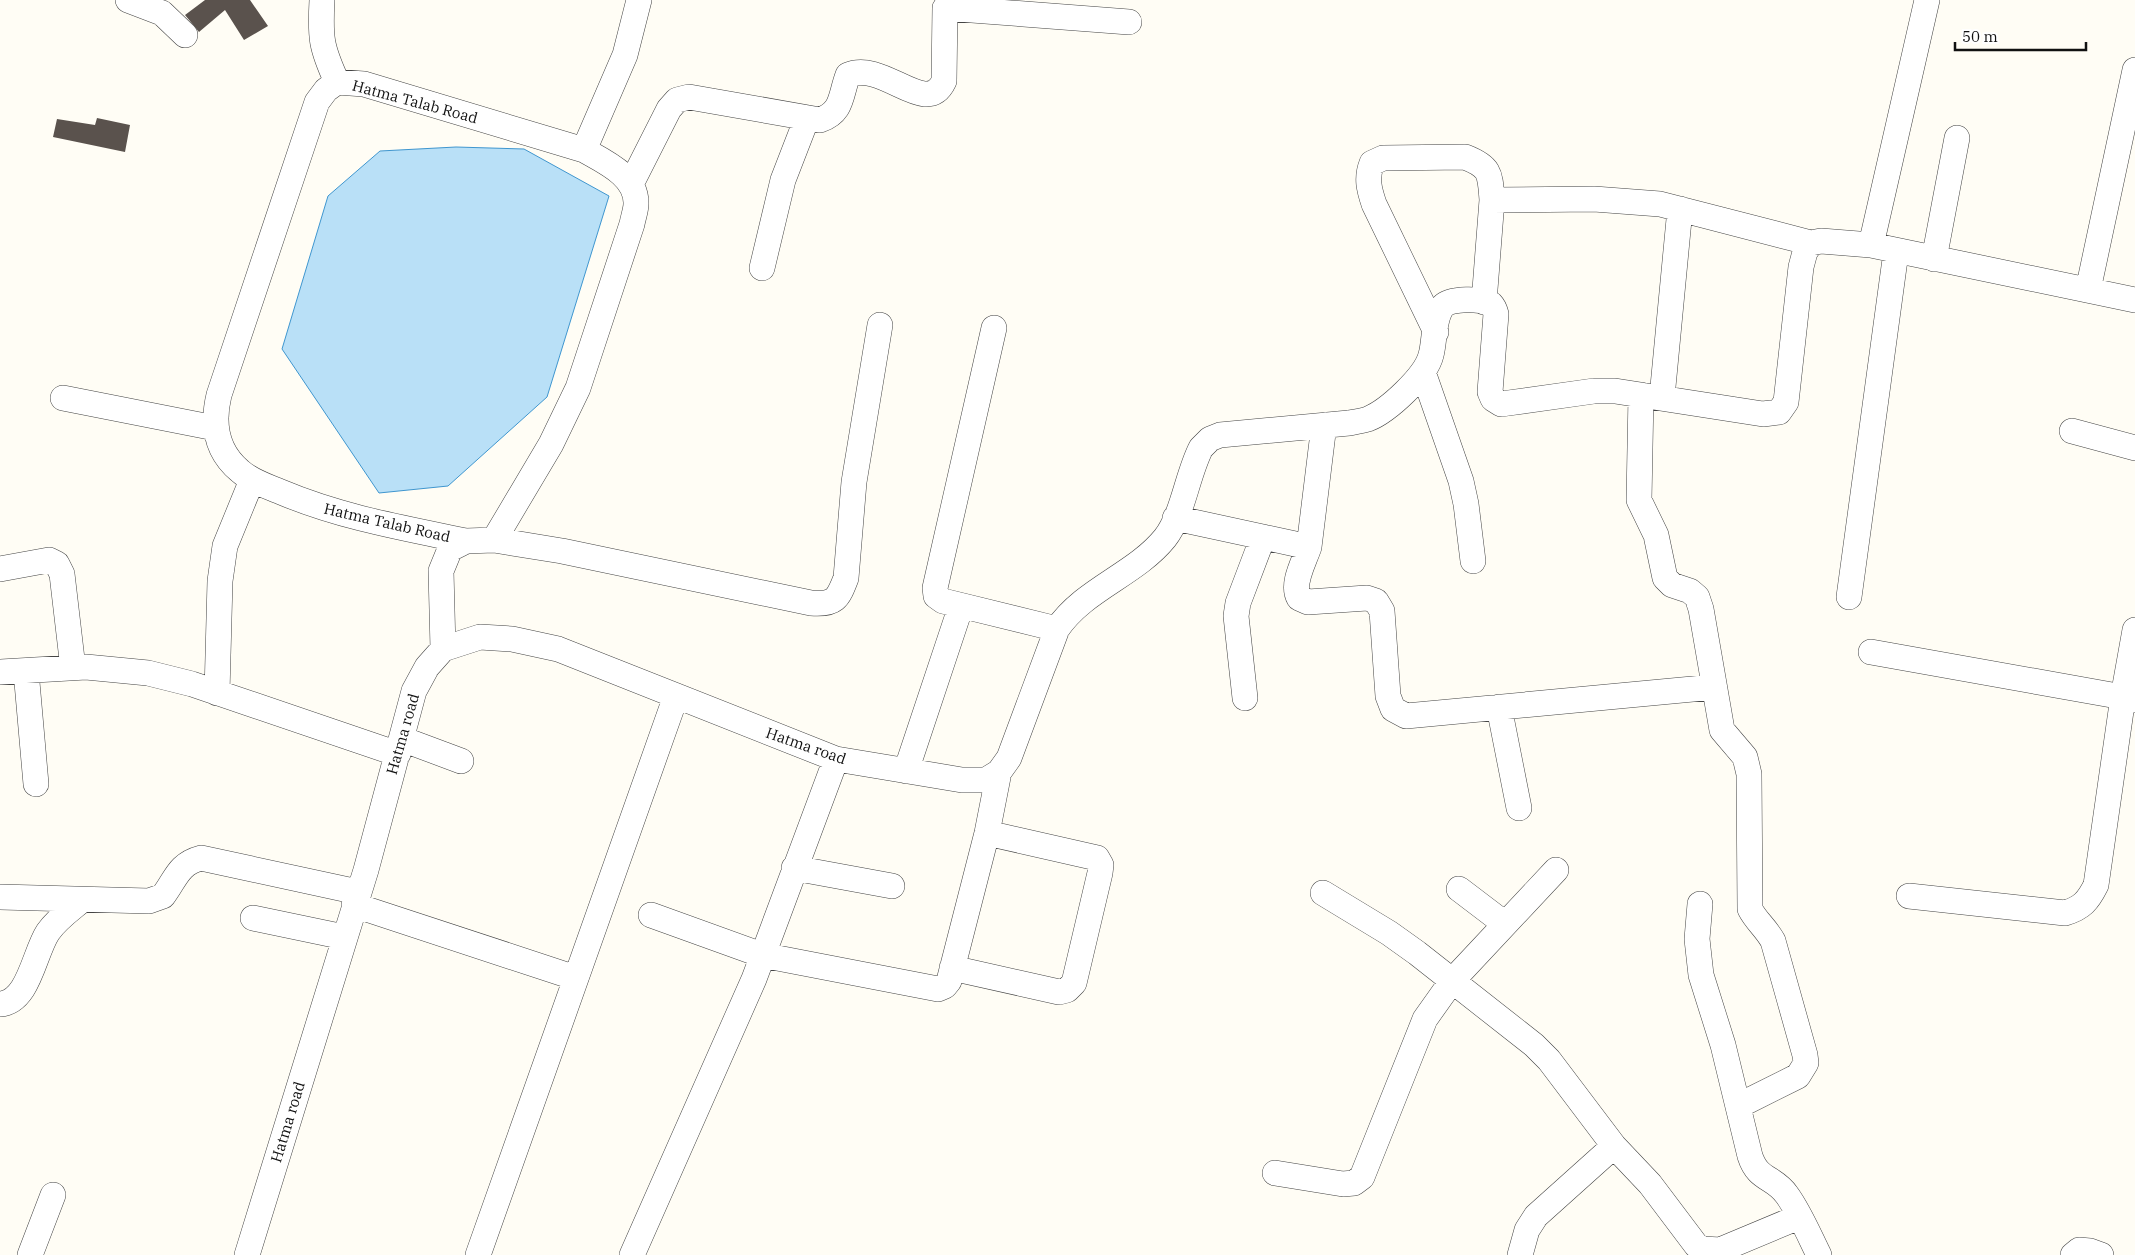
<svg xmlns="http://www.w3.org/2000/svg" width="2135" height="1255" font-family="'IBM Plex Serif',serif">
<rect width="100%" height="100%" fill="#fffdf5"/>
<!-- water -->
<path fill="#b9e0f7" stroke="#3f96cf" d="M456,147l68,2 85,47 -62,201 -99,89 -69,7 -97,-144 46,-153 52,-45z"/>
<!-- building -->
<path fill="#5a524d" d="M205,0h45l18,26 -24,14 -19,-30 -26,22 -14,-17z
M97,118l33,7 -5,27 -72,-15 4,-18 38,6z"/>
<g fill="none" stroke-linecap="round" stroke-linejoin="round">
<defs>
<path id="minor" d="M128,0l34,13 23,22
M322,0c-2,38 -1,47 15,82
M584,150l41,-95 14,-55
M631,184l38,-75 8,-9 12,-3 131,23c23,-8 20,-24 28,-45 36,-15 78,44 96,6l1,-73 184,14
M1871,245l56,-245
M1934,259l23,-121
M762,268l21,-88 24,-62
M2088,290l47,-220
M1484,302l8,-102
M994,328l-59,260 1,8 7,5 114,28
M1436,332l-62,-128c-5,-15 -8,-26 -2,-41l11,-5 82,-1c26,10 25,17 27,43l102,-1 66,5 151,39
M1423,372l38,109 5,23 7,57
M1641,395l-2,105 17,35 9,43 7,7 18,6 7,6 4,12 21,121 23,27 4,17 1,135c6,12 16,19 23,32l32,114 1,8 -8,13 -60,30
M1662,397l18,-188
M63,398l152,30
M2072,431l63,17
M1175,518l134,29 15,-122
M494,540l68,11 249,52c24,2 27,-4 35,-25l8,-96 26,-157
M1309,547c-5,15 -18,37 -10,51l9,4 59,-4 9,3 6,10 6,85 5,13 13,7 308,-29
M0,569l49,-9 8,4 5,10 11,94
M1849,597l47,-345
M443,649l-2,-78 9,-22 16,-8 28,-1 57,-96 27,-56 54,-164c1,-6 4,-14 4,-20 1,-28 -31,-42 -52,-54l-220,-66 -27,-2 -11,8 -9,12 -98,293c-7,29 -3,56 21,76 12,11 27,15 41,21 59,25 122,36 185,49
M1871,652l252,45 12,-67
M26,671l10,113
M0,672l86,-5 62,6 44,11 206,70
M217,693l3,-112 5,-35 27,-66
M1245,698l-9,-82 2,-13 25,-66
M1499,707l20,101
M402,739l59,22
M906,771l55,-165
M794,868l98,18
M1459,889l46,35
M1323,893l66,40 28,20 117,92 15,15 65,86 36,38 46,61 7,4 17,1 79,-33
M1909,896l156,17c17,-5 23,-12 31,-28l27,-188 12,3
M0,897l149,4 14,-5c13,-17 15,-32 38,-38l157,34
M1700,904l-3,35 4,36 22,70 27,111c8,25 24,20 37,39 13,18 22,40 32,60
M354,905l222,73
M651,915l111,40 176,34 7,-3 4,-5 38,-148 12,-61
M253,918l91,19
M952,968l107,24 8,-2 7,-7 26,-110 1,-8 -4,-7 -110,-25
M0,1004c29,-2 34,-51 48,-72 9,-13 22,-22 34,-32
M1275,1173l68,11 11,-1 8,-6 63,-158 27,-38 104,-111
M30,1255l23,-60
M247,1255l119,-385 48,-179 13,-24 16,-18 37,-12 32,2 46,10 278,110 126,21h24l13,-8 10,-14 48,-129c27,-40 78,-54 108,-91 18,-23 22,-63 36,-90l9,-9 10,-4 129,-12c6,-1 13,-2 19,-4 20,-8 58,-43 63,-64 4,-14 2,-37 12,-49 7,-8 39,-8 48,-2 3,3 4,6 5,10l-6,78 3,7 8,5 93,-13h21l148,23 16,-2 7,-10 15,-135 4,-15 6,-9 10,-2 50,4 264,55
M478,1255l198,-559
M632,1255l122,-276 82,-220
M1520,1255l7,-25 9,-14 78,-70
M2073,1255l6,-5 11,1 11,4"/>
</defs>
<!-- minor casing -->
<use href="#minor" stroke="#444" stroke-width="26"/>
<!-- minor -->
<use href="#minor" stroke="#fff" stroke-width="25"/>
</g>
<g text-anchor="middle" stroke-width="5" stroke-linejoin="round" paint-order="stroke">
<!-- street labels -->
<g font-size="15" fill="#111" stroke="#fff">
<text transform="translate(415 102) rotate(15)" y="5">Hatma Talab Road</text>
<text transform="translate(387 523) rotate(13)" y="5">Hatma Talab Road</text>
<text transform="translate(403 734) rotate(-74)" y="5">Hatma road</text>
<text transform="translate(806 746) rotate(19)" y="5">Hatma road</text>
<text transform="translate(288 1122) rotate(-73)" y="5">Hatma road</text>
</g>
</g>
<!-- scale -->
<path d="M1955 42v8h131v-8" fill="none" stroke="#111111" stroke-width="2.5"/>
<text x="1962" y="42" font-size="15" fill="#111111" stroke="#ffffff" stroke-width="4" paint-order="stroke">50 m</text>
</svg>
